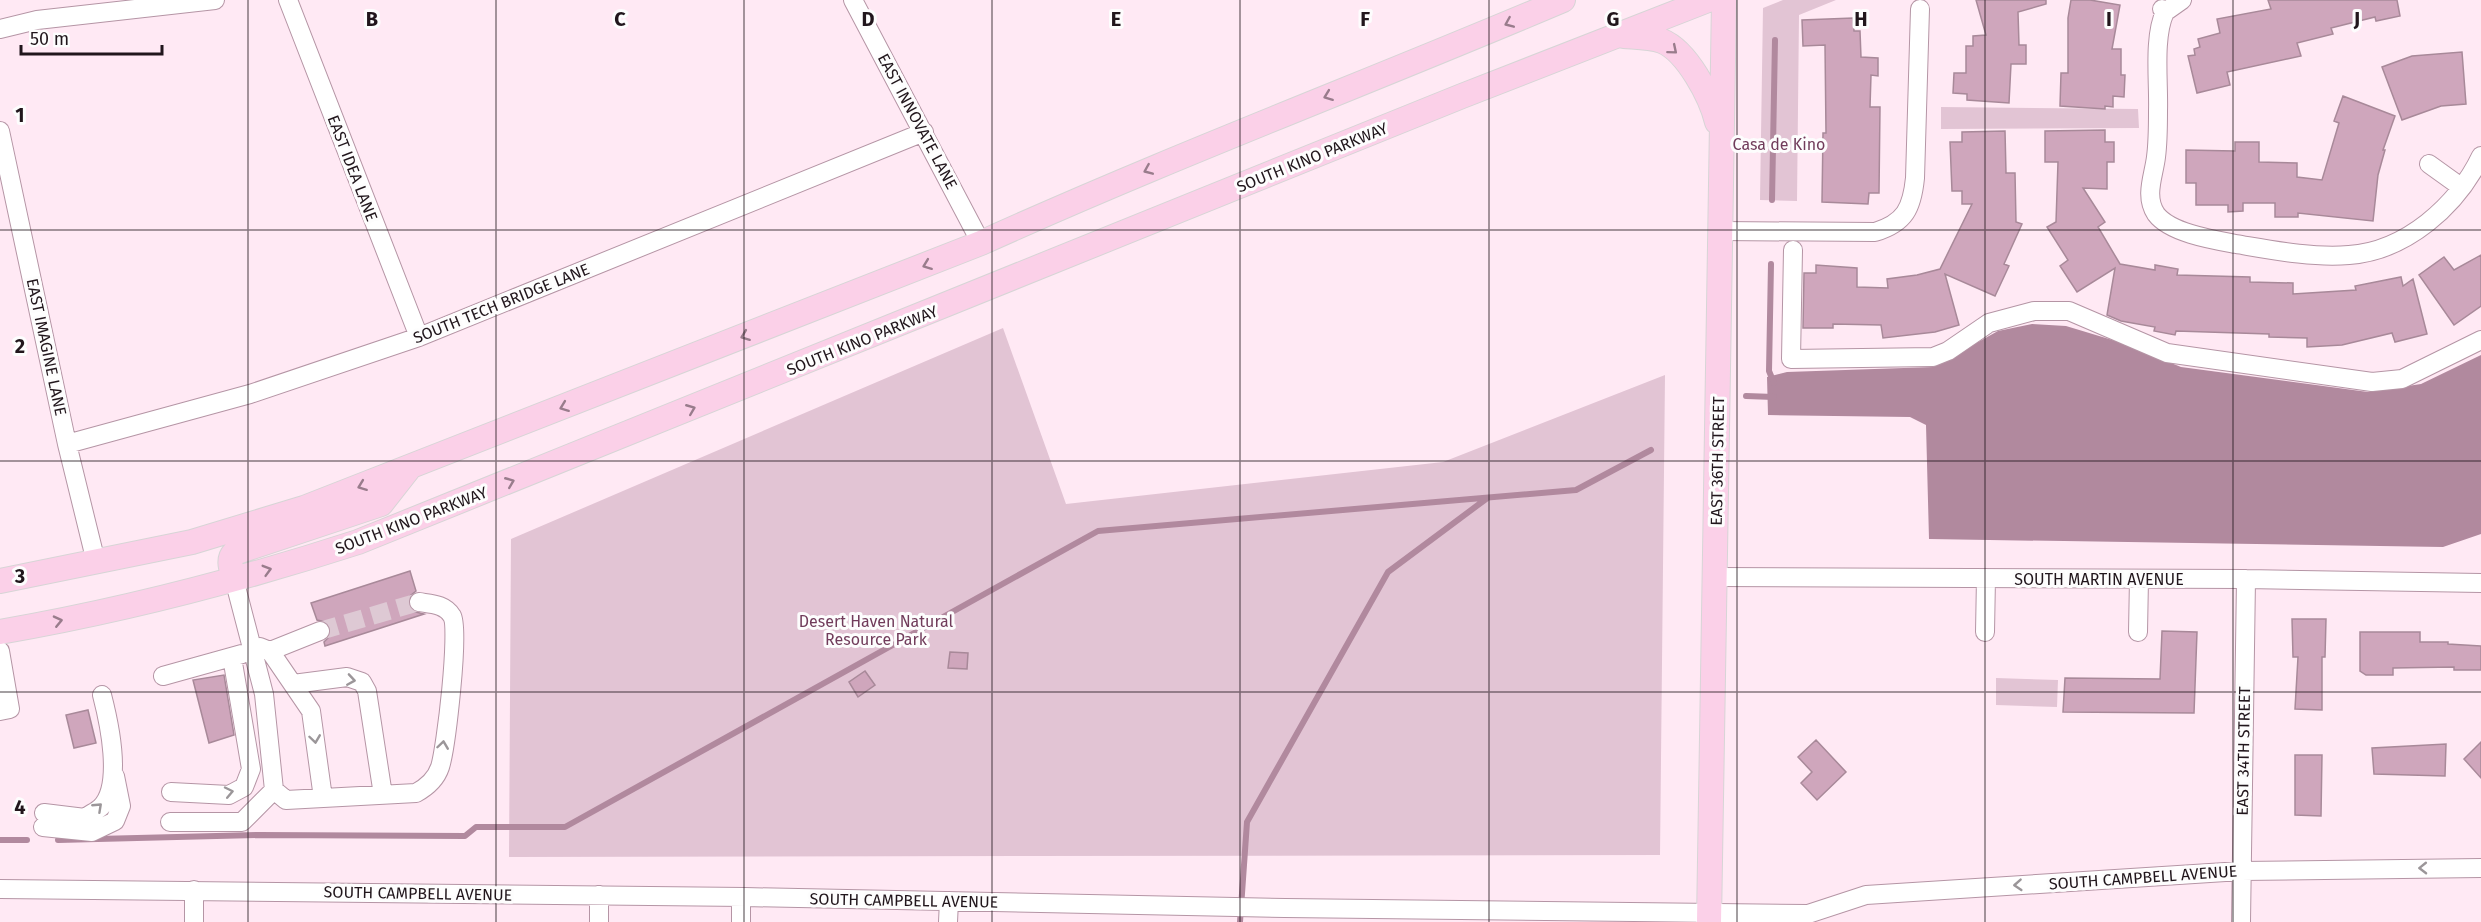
<svg xmlns="http://www.w3.org/2000/svg" width="2481" height="922" font-family="'Fira Sans',sans-serif">
<rect width="100%" height="100%" fill="#ffe9f4"/>
<!-- green -->
<path fill="#e2c4d4" d="M1783,0h53l-37,15 -2,186 -37,-1 3,-192z
M1941,107l197,2 1,19 -198,1z
M1003,328l63,176 377,-42 222,-87 -5,480 -1151,2 2,-318z
M1996,678l62,2 -1,27 -61,-2z"/>
<!-- water -->
<path fill="#b1899e" d="M2032,324l34,2 53,16 62,25 187,25 53,-8 60,-29v179l-38,13 -514,-8 -3,-114 -16,-8 -142,-2 -1,-38 20,-5 146,-5 65,-36z"/>
<g fill="none" stroke-linecap="round" stroke-linejoin="round">
<!-- stream -->
<path stroke="#b1899e" stroke-width="6" d="M1772,200l3,-160
M1771,264l-2,107 5,12
M1746,396l28,1
M0,840h27
M58,840l201,-5 206,1 11,-9h89l533,-296 478,-41 75,-40
M1240,922l7,-100 141,-250 98,-73"/>
</g>
<!-- building -->
<path fill="#cfa6bc" stroke="#a88999" stroke-width="1.5" d="M1976,0h70v4l-28,8 1,33h7v19h-15l-2,39 -42,-3v-6l-14,-1 1,-20h12v-27h7v-10l13,-1z
M2071,0h19l30,5 -8,44h9v26h4l-1,22 -11,-1v11l-8,-1v3l-45,-3 1,-33h7v-55z
M2268,0h129l3,16 -24,5 -1,-4 -44,11 2,6 -36,9 4,13 -74,16 3,13 -33,8 -9,-37 7,-1 -1,-6 6,-2 -2,-8 22,-6 -3,-14 54,-10z
M1853,18l1,13h6l1,26 17,1v18l-7,-1 -1,32h10l-1,86h-10l-1,11 -46,-2 1,-69h3l-1,-88 -22,1 -1,-26z
M2462,52l4,52 -25,2 -39,14 -20,-53 30,-11z
M2343,96l52,20 -12,34h2l-7,25 -5,46 -75,-8v4h-23v-14h-32v8l-15,1v-7h-32v-22h-10v-33l49,1v-9h24v20l38,1v14l25,3 17,-57 -5,-2z
M2105,130v12h9v20h-7v27l-24,-1 22,34 -7,5 22,37 35,6v-5l23,4 -1,6 73,2v5l43,1v11l63,-4 -1,-4 46,-9 2,9 10,-7 14,55 -32,8 -3,-9 -50,12 -35,2v-9l-38,-1v-3l-93,-3 -1,4 -21,-4 1,-4 -34,-6 -14,-6 8,-47 -38,24 -17,-26 8,-6 -21,-33 9,-5 2,-60h-13v-31z
M2005,131l1,42h9l1,49 6,2 -18,40 5,2 -14,30 -50,-22 14,51 -24,7 -52,6 -2,-13 -48,-1v4h-30l1,-55h12v-8l41,3v19l31,1 -1,-9 30,-4 23,-6 32,-65h-10v-13h-10l-2,-49h12v-10z
M2481,255v51l-27,19 -35,-50 25,-18 10,13z
M410,571l6,20 -6,5 -2,10 4,5 12,3 -99,32 -1,-4 5,-5 2,-10 -5,-5 -9,-2 -6,-17z
M2292,619h34l-1,38h-3v53l-27,-1 3,-52h-5z
M2162,631l35,1 -3,81 -131,-1 2,-34 95,1z
M2360,632h60v10h28v2l33,2v24h-27v-3l-61,1v7h-27l-6,-4z
M950,652l18,1 -1,16 -19,-1z
M865,671l10,14 -17,12 -9,-15z
M224,675l10,60 -25,8 -16,-63z
M88,710l8,33 -22,5 -8,-33z
M1816,740l30,32 -29,28 -16,-17 11,-11 -14,-15z
M2481,742v36l-17,-19z
M2446,744l-1,32 -71,-2 -2,-26z
M2295,755h27l-1,61 -26,-1z"/>
<g fill="none" stroke-linecap="round" stroke-linejoin="round">
<!-- minor-tunnel -->
<path stroke="#dec9d4" stroke-width="18" stroke-dasharray="18 9" stroke-linecap="butt" d="M320,631l99,-29"/>
<defs>
<path id="minor" d="M288,0l131,337
M853,0l128,243
M2162,9l3,3 17,-12
M2165,12c-12,25 -6,71 -7,99 0,15 0,31 -2,46 -2,18 -12,39 0,57 14,19 58,26 80,30 36,6 76,14 113,11 57,-4 108,-49 132,-99
M0,29l37,-9 178,-20
M0,131l67,313 29,118
M2429,164l32,23
M1720,231l155,1c30,-9 37,-24 40,-54l5,-169
M1793,250l-2,109 142,-2 15,-6 41,-28 45,-12h35l98,42 205,29 30,-3 79,-39
M67,444l183,-50 169,-57 505,-205
M1716,577l530,2 235,4
M234,579l30,115 10,96 12,10 130,-7c11,-6 20,-14 24,-26 6,-19 20,-138 12,-151 -7,-12 -21,-12 -33,-14
M1985,632l1,-54
M2138,632l1,-53
M260,647l10,4 50,-20
M0,651l10,58 -10,2
M270,651l41,60 12,87
M163,676l79,-22
M293,684l54,-7 15,5 5,9 16,104
M171,792l58,3 15,-8 7,-18 -19,-112
M44,813l41,5c5,-4 12,-7 16,-11 22,-22 8,-85 1,-112
M170,822h72l32,-32
M43,827l49,5 23,-11 6,-15 -6,-30
M0,889l745,8 540,11 523,6 58,-19 375,-24 240,-3
M194,922v-32
M599,922v-27
M741,922v-25
M948,922l1,-21
M2241,922l5,-343"/>
<path id="major" d="M1624,36c12,1 26,1 38,5 25,10 49,56 55,81
M234,579c-2,-9 -7,-19 0,-26l147,-49 29,-37
M0,581l192,-39 112,-34 677,-265c192,-87 389,-161 582,-243
M0,632c121,-21 241,-52 358,-90l1104,-446 246,-96
M1709,922l15,-922"/>
</defs>
<!-- minor casing -->
<use href="#minor" stroke="#b595a5" stroke-width="20"/>
<!-- major casing -->
<use href="#major" stroke="#d7d5d6" stroke-width="26"/>
<!-- minor -->
<use href="#minor" stroke="#fff" stroke-width="18"/>
<!-- major -->
<use href="#major" stroke="#fbd0e8" stroke-width="24"/>
</g>
<!-- one-way arrows -->
<defs><path id="oneway-chevron" d="M-2-3.5L2.5 0L-2 3.5" fill="none" stroke-width="1.6" stroke-linecap="round" stroke-linejoin="round" transform="scale(1.5)"/></defs>
<g stroke="#997c8c">
<use href="#oneway-chevron" transform="translate(1509 23) rotate(157)"/>
<use href="#oneway-chevron" transform="translate(1673 50) rotate(40)"/>
<use href="#oneway-chevron" transform="translate(1328 96) rotate(159)"/>
<use href="#oneway-chevron" transform="translate(1148 170) rotate(157)"/>
<use href="#oneway-chevron" transform="translate(927 265) rotate(159)"/>
<use href="#oneway-chevron" transform="translate(745 336) rotate(159)"/>
<use href="#oneway-chevron" transform="translate(564 407) rotate(159)"/>
<use href="#oneway-chevron" transform="translate(691 409) rotate(-22)"/>
<use href="#oneway-chevron" transform="translate(510 482) rotate(-22)"/>
<use href="#oneway-chevron" transform="translate(362 486) rotate(159)"/>
<use href="#oneway-chevron" transform="translate(267 570) rotate(-16)"/>
<use href="#oneway-chevron" transform="translate(58 621) rotate(-13)"/>
</g>
<g stroke="#9b9699">
<use href="#oneway-chevron" transform="translate(351 680) rotate(9)"/>
<use href="#oneway-chevron" transform="translate(315 739) rotate(82)"/>
<use href="#oneway-chevron" transform="translate(443 745) rotate(-82)"/>
<use href="#oneway-chevron" transform="translate(229 792) rotate(-12)"/>
<use href="#oneway-chevron" transform="translate(98 807) rotate(-43)"/>
<use href="#oneway-chevron" transform="translate(2423 868) rotate(179)"/>
<use href="#oneway-chevron" transform="translate(2018 885) rotate(176)"/>
</g>
<!-- grid -->
<path fill="none" stroke="#21161c" stroke-width="1.5" stroke-opacity="0.55" d="M248,0v922M496,0v922M744,0v922M992,0v922M1240,0v922M1489,0v922M1737,0v922M1985,0v922M2233,0v922M0,230h2481M0,461h2481M0,692h2481"/>
<g text-anchor="middle" stroke-width="6" stroke-linejoin="round" paint-order="stroke">
<!-- street labels -->
<g font-size="16" fill="#21161c" stroke="#fdfdfd">
<text transform="translate(918 121) rotate(62)" y="6">EAST INNOVATE LANE</text>
<text transform="translate(1312 157) rotate(-22)" y="6">SOUTH KINO PARKWAY</text>
<text transform="translate(353 168) rotate(69)" y="6">EAST IDEA LANE</text>
<text transform="translate(501 303) rotate(-22)" y="6">SOUTH TECH BRIDGE LANE</text>
<text transform="translate(862 340) rotate(-22)" y="6">SOUTH KINO PARKWAY</text>
<text transform="translate(47 347) rotate(78)" y="6">EAST IMAGINE LANE</text>
<text transform="translate(1717 461) rotate(-89)" y="6">EAST 36TH STREET</text>
<text transform="translate(411 520) rotate(-21)" y="6">SOUTH KINO PARKWAY</text>
<text x="2099" y="585">SOUTH MARTIN AVENUE</text>
<text transform="translate(2243 751) rotate(-89)" y="6">EAST 34TH STREET</text>
<text transform="translate(2143 877) rotate(-4)" y="6">SOUTH CAMPBELL AVENUE</text>
<text transform="translate(418 893) rotate(1)" y="6">SOUTH CAMPBELL AVENUE</text>
<text transform="translate(904 900) rotate(1)" y="6">SOUTH CAMPBELL AVENUE</text>
</g>
<!-- park labels -->
<g font-size="16" fill="#713c5b" stroke="#fdfdfd">
<text x="1779" y="150">Casa de Kino</text>
<text x="876" y="627">Desert Haven Natural<tspan x="876" dy="18">Resource Park</tspan></text>
</g>
</g>
<g font-size="20" text-anchor="middle" font-weight="bold" fill="#21161c" stroke="#fdfdfd" stroke-width="6" stroke-linejoin="round" paint-order="stroke">
<text x="372" y="26">B</text>
<text x="620" y="26">C</text>
<text x="868" y="26">D</text>
<text x="1116" y="26">E</text>
<text x="1365" y="26">F</text>
<text x="1613" y="26">G</text>
<text x="1861" y="26">H</text>
<text x="2109" y="26">I</text>
<text x="2357" y="26">J</text>
<text x="20" y="122">1</text>
<text x="20" y="353">2</text>
<text x="20" y="583">3</text>
<text x="20" y="814">4</text>
</g>
<!-- scale -->
<path d="M21 45v9h141v-9" fill="none" stroke="#21161c" stroke-width="3"/>
<text x="30" y="45" font-size="18" fill="#21161c" stroke="#fdfdfd" stroke-width="4.5" paint-order="stroke">50 m</text>
</svg>
